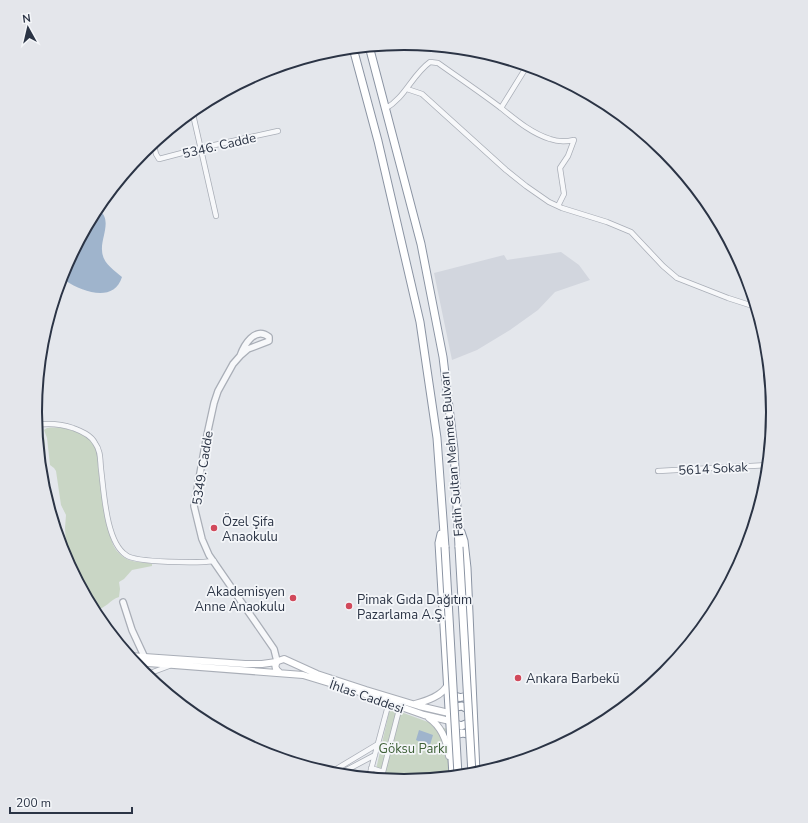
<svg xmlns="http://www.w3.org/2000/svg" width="808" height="823" font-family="'Nunito Sans',sans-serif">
<rect width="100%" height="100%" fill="#e4e7ec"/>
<!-- built -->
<path fill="#d2d6de" d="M561,252l18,13 11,15 -35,12 -17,18 -28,20 -33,20 -25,10 -18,-87 70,-18 3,5z"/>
<!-- green -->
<path fill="#c9d6c5" d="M47,428c16,-2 40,3 48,19 4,8 3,18 4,27 3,19 5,39 10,57 2,8 4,17 10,22 10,11 21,8 33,11v2l-20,4 -8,9 -5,3 1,7 -1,8c-10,3 -14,14 -26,12l-26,-48 -2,-33 1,-13 -5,-10 -5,-34 -2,-3 -4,-3 -3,-27 -3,-8z
M42,430c5,10 4,33 -1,43l-4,-41z
M390,708l57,21 2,47 -45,4 -30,-2z"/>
<!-- water -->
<path fill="#9fb4cc" d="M100,211c12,9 1,27 2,39 0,13 12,20 20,27 -8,26 -39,15 -56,4l1,-17 24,-40 6,-12z
M419,730l14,5 -3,10 -4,-1 -1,4 -7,-2 2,-4 -4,-2z"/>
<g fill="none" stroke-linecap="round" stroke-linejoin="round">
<defs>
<path id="minor" d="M407,89l15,5 84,76 20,16 23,16 13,6 45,14 24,10 32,34 14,12 51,20 28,9
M501,108l26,-42
M385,109c20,-11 27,-34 45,-47l8,1c21,15 42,29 63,45 15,12 30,25 49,31 8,3 15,3 24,1l-6,16 -8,12 4,26 -6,12
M192,110l24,106
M153,142l3,12 3,5 42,-11 77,-17
M36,425c13,-2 25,-1 37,3 8,3 18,7 22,15 6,8 5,17 6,26 3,23 5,73 25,86 10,8 73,8 88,6
M658,471l110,-6
M139,663l5,7 1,4
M148,676l5,-4 16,-6
M338,768l40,-24
M371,768l12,4 17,-66
M341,773l34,-18
M369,777l20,-75"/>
<path id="tertiary" d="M240,356c4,-11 15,-30 29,-19v4l-21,8 -8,7 -7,8 -15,27 -4,12 -7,32 -13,71 8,33 7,16 65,94 3,12
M123,602l9,28 13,28"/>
<path id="secondary" d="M130,656l115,8h17l14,-2
M135,662l168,13 56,17 65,23 26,6
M279,672c-4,-3 -5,-7 -1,-11l6,-2 33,15 49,16 53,16 30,7
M415,704c11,-3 28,-8 33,-20
M429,718c13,9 18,23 20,38"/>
<path id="trunk" d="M369,46l52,198 22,113 11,92 5,98
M353,48l25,93 42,181 17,116 8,109
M461,532l3,9 3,27 9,205
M441,534l-2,9 14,233
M450,693c7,6 15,6 21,-1
M451,711l5,-4 6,-1 11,6
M452,722l9,4 12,-5
M452,739c6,-7 15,-8 21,-1"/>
</defs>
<!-- minor casing -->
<use href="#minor" stroke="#a9aeb7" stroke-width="6"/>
<!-- tertiary casing -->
<use href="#tertiary" stroke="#a9aeb7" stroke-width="8"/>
<!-- secondary casing -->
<use href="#secondary" stroke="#a9aeb7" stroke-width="8"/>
<!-- trunk casing -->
<use href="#trunk" stroke="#8b94a3" stroke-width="9"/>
<!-- minor -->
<use href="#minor" stroke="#f7f8fa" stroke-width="4.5"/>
<!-- tertiary -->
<use href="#tertiary" stroke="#f7f8fa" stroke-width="5.5"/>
<!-- secondary -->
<use href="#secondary" stroke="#fff" stroke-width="6"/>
<!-- trunk -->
<use href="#trunk" stroke="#fff" stroke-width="7"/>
<defs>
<path id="trunk-bridge" d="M445,547l13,228
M459,547l13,227"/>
</defs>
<!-- trunk-bridge casing -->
<use href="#trunk-bridge" stroke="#8b94a3" stroke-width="9" stroke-linecap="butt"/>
<!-- trunk-bridge -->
<use href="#trunk-bridge" stroke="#fff" stroke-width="7"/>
</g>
<!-- markers -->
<g fill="#d1495b" stroke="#f4f6f9" stroke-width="1.5">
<circle cx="214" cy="528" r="4"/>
<circle cx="293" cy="598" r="4"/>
<circle cx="349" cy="606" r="4"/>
<circle cx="518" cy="678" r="4"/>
</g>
<g text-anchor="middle" stroke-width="3.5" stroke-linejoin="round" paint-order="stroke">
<!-- street labels -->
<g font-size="13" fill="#2b3445" stroke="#f4f6f9">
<text transform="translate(219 145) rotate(-13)" y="5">5346. Cadde</text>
<text transform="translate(451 454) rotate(-95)" y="5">Fatih Sultan Mehmet Bulvarı</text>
<text transform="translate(202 468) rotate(-81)" y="5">5349. Cadde</text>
<text transform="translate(713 468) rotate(-3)" y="5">5614 Sokak</text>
<text transform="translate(367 696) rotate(19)" y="5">İhlas Caddesi</text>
</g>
<!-- poi labels -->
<g font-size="13" fill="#2b3445" stroke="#f4f6f9" text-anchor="start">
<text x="222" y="526">Özel Şifa<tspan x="222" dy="15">Anaokulu</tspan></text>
<text x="285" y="596" text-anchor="end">Akademisyen<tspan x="285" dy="15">Anne Anaokulu</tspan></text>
<text x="357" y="604">Pimak Gıda Dağıtım<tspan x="357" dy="15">Pazarlama A.Ş.</tspan></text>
<text x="526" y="683">Ankara Barbekü</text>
</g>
<!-- park labels -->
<g font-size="13" fill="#3f6138" stroke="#f4f6f9">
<text x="413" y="753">Göksu Parkı</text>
</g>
</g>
<!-- crop -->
<path d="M0 0H808V823H0ZM42 412a362 362 0 1 1 724 0a362 362 0 1 1-724 0Z" fill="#e4e6eb" fill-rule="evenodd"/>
<path fill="none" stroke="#2b3445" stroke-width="2" d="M42 412a362 362 0 1 1 724 0a362 362 0 1 1-724 0Z"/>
<!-- north arrow -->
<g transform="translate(28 28) rotate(352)" stroke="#f4f6f9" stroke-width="3" paint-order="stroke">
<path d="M0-3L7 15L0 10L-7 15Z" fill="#2b3445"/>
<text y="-6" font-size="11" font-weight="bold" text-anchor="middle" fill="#2b3445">N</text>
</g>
<!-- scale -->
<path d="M10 807v6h122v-6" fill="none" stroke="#2b3445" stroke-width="2"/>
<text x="16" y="807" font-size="12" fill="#2b3445" stroke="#f4f6f9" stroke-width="3" paint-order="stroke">200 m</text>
</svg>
